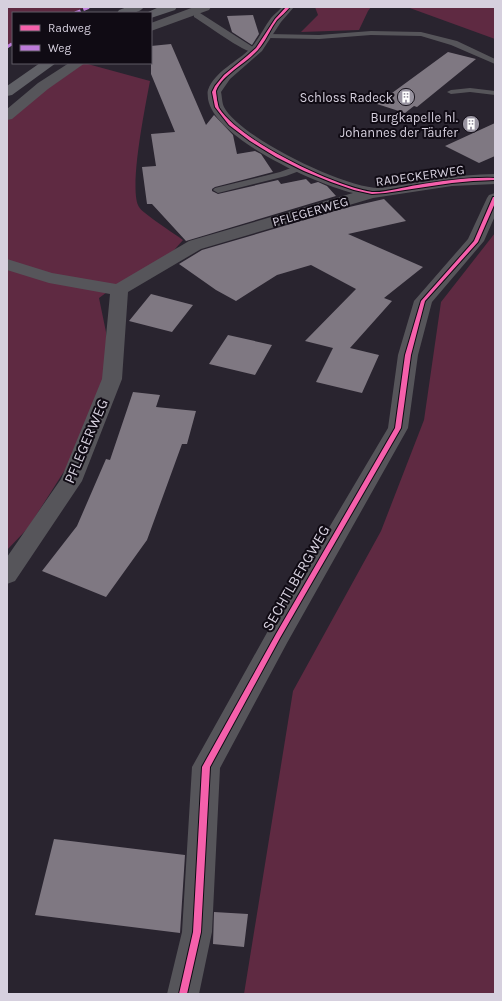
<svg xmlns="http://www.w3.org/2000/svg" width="502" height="1001" font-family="Karla,sans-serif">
<rect width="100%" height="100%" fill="#29242f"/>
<!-- green -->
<path fill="#5f2a42" d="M7,7h79l-14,6h-59v29l-6,3z
M315,7h56l-3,4 -9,19 -58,2 17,-17z
M407,7h88v32z
M84,63l66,18c-4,22 -22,109 -11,126 3,6 36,27 44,33l-15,17 -50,27 -19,14 7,34v38l-29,81 -49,77 -21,22v-433z
M495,233v761h-251l49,-303 88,-160 43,-111 17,-118z"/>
<!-- building -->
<path fill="#7f7882" d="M253,15l6,19 -7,11 -20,-13 -5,-16z
M171,44l35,81 8,-10 19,20 4,19 18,-3 6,3 12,18 -58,15 -3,2v2l6,3 60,-14 3,4 25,-5 5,5 7,-2 9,4 9,10 -150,45 -34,-37h-5l-5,-37 14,-1 -5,-32 24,-2 -24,-58v-28z
M448,52l28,7 -59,48 -3,-1 -9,7 -28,-9z
M495,123v33l-16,7 -34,-17z
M384,199l22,22 -58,13 75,33 -39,31 8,3 -42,47 29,7 -17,38 -46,-11 17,-34 -28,-7 51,-52 -45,-24 -34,10 -41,26 -20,-11 -37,-26 23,-14 143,-42z
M151,294l42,11 -21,27 -43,-11z
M228,335l44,10 -17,30 -46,-11z
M133,392l27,3 -4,12 40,4 -9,33h-5l-35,96 -41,57 -64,-26 35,-45 29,-67 4,1z
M54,839l131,16 -5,78 -145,-18z
M214,912l34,2 -4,33 -31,-3z"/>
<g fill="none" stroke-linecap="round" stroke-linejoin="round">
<!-- service -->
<path fill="#56555a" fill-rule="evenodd" d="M194,13h6l59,38 -1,2c-12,2 -52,-29 -64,-36z
M371,31l50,1 36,9 38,18v5l-44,-19 -30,-9 -50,-1 -52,4 -51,-1 -4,-2 4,-2 51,1z
M470,88l25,3v4l-25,-3 -19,2 -4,-2 4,-2z
M299,165l5,3 -2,2 -16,6 -68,17 -5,-3 2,-2 65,-16z"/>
<!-- minor -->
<path fill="#56555a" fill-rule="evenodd" d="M194,7h17l-2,3 -58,21v-8z
M282,7h12l-13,15 -19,29 -32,28 -9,13c1,4 1,11 3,15 15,30 124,83 157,81 38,-5 75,-14 114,-14v10l-43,2 -79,12 -172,51 -73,43 -6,87 -40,102 -67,100 -8,3v-27l54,-78 41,-100 8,-85 -61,-11 -42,-13v-11l45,14 64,11 73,-43 164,-48c-37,-9 -138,-54 -145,-94 0,-3 -1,-6 0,-9 7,-19 29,-28 43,-42 8,-9 13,-21 20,-30 3,-4 8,-7 11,-11z
M69,63h16l-37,26 -36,30 -5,1v-11l31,-26z
M495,193v23l-11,25 -52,61 -14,53 -10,73 -121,215 -67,125 -8,164 -13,62h-32l15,-62 10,-165 77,-138 119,-201 10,-73 16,-54 54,-62 19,-41 2,-3z"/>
<!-- primary -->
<path fill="#606066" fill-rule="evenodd" d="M127,7h17c-6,8 -18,6 -27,6l2,-3z
M159,7h18l-2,3 -24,8v-5h-5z
M40,63h16l-44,32 -5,1v-10z"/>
<!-- quiet -->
<path stroke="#bd7bd9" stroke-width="3" stroke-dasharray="6 3" stroke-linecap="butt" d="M75,13l15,-6
M7,47l6,-4"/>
<defs>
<path id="cycleway" d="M286,7h4c-4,5 -9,9 -13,13 -6,8 -10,18 -16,26 -7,10 -18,17 -27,24 -6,5 -15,12 -18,21 0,3 1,6 1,9 1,3 1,6 2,8 21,33 114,78 153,84 12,1 32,-5 45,-7 26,-4 52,-8 78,-7v2l-22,1 -21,2 -67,10 -13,1 -18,-4 -23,-8 -27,-11 -28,-14 -26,-16 -21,-16 -14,-18 -3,-15 3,-6 9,-11 23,-19 9,-8 19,-29z
M493,197h2v6l-17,39 -53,59 -14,54 -10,73 -121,210 -70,129 -9,165 -14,62h-8l14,-62 9,-165 74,-133 119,-206 10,-73 16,-54 53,-60z"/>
</defs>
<!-- cycleway casing -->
<use href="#cycleway" stroke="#100b14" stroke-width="2"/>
<!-- cycleway -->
<use href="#cycleway" fill="#f560ab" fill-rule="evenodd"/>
</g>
<!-- icons -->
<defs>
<symbol id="building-disc" viewBox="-11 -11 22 22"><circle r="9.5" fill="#9994a1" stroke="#100b14"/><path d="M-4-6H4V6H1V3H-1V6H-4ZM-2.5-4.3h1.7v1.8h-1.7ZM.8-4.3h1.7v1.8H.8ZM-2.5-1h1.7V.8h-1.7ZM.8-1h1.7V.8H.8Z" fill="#fff"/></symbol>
</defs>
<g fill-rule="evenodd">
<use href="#building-disc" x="396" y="87" width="20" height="20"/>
<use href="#building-disc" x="461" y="114" width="20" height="20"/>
</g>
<g text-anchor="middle" stroke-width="4" stroke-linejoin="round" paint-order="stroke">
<!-- far-poi labels -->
<g font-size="13" fill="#d6d0de" stroke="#100b14" text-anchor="end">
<text x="393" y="102">Schloss Radeck</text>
<text x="458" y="122">Burgkapelle hl.<tspan x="458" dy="15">Johannes der Täufer</tspan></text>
</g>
<!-- far-street labels -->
<g font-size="13" fill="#d6d0de" stroke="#100b14">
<text transform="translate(420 175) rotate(-8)" y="5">RADECKERWEG</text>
<text transform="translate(310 211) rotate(-16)" y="5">PFLEGERWEG</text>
</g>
<!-- street labels -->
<g font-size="15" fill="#d6d0de" stroke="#100b14">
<text transform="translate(86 441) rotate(-67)" y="5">PFLEGERWEG</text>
<text transform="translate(296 578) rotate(-60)" y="5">SECHTLBERGWEG</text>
</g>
</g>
<!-- border -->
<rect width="502" height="1001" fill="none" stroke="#d6d0de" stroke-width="16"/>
<!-- legend -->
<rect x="12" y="12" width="140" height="52" fill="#100b14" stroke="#5f5a65"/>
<rect x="20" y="25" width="20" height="6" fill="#f560ab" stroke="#5f5a65"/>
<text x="48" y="32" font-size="12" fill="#d6d0de">Radweg</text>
<rect x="20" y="45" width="20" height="6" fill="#bd7bd9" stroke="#5f5a65"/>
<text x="48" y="52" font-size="12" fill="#d6d0de">Weg</text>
</svg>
